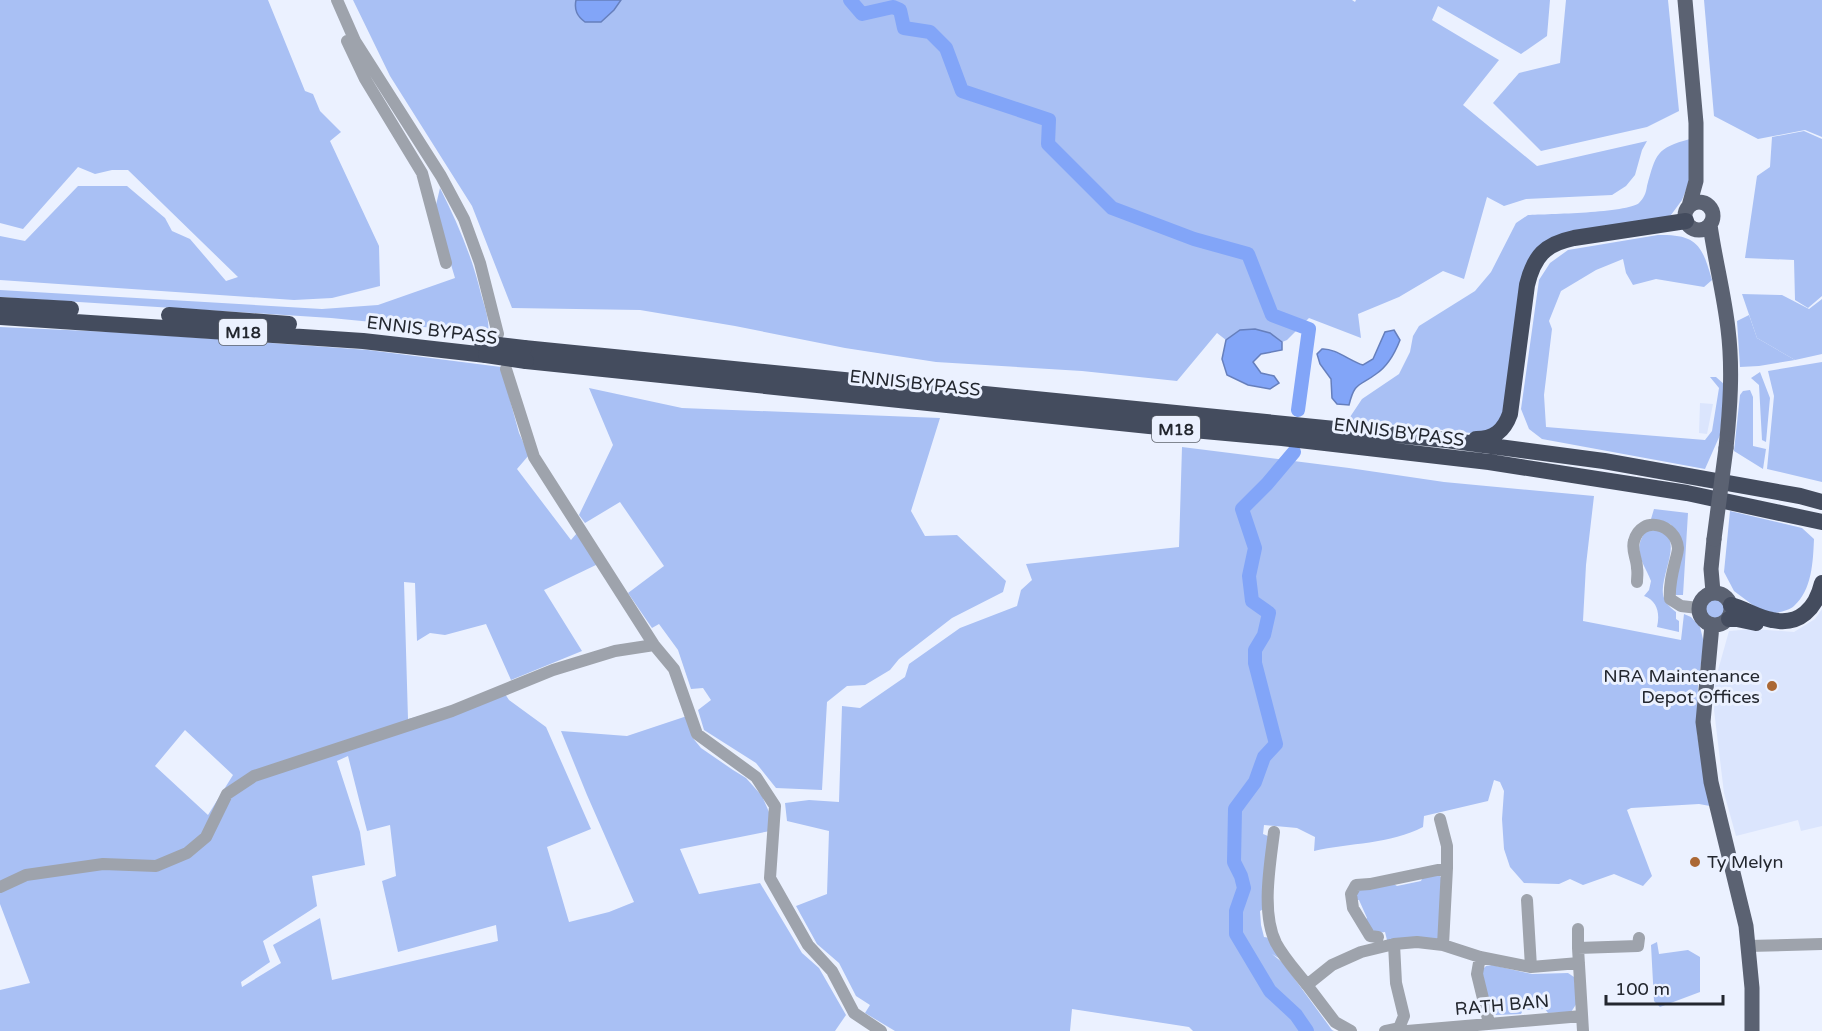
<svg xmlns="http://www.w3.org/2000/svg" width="1822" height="1031" font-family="'Varela Round',sans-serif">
<rect width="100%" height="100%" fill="#ebf1ff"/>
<!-- built -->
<path fill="#dbe5fd" d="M1700,403l13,1 -6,30 -8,-1z
M1822,609v217l-21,5 -3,-11 -62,16 -12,-43 -10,-83 1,-29 14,-50 24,-2 41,3 21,-13z"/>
<!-- green -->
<path fill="#a9c0f4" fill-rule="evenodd" d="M0,0h268l37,91 8,3 7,17 21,21 -11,9 49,105 1,40 -48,12 -38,2 -294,-20v-44l25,5 53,-55h49l38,32 7,13 18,8 36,42 12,-4 -110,-107h-16l-17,4 -17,-7 -55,62 -23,-6z
M353,0h999l3,2 1,-2h194l-3,36 -26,18 -83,-48 -6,14 67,40 -36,45 74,61 110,-25 -5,9 -7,25 -9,11 -14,9 -86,4 -22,7 -17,-9 -23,82 -21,-8 -44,26 -41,17 3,24 -52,-20 -22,22 -5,2 -12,-9 -30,-3 -14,10 -9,-7 -40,48 -95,-10 -146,-9 -91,-14 -110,-22 -95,-16 -128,-2 -40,-102 -82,-130z
M1566,0h102l11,111 -32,16 -106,24 -48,-48 26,-30 41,-10z
M1704,0h118v137l-17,-7 -47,9 -44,-23z
M1804,131l18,8v157l-14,12 -13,-8 -1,-40 -49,-2 12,-82 13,-9 2,-30z
M1690,139v41l-8,20 -11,15 -14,6 -120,27 -31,166 -11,14 -14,6 -133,-14 14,-21 37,-25 11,-22 3,-16 6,-10 56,-35 16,-19 25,-49 12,-8c20,-1 99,-2 111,-12 5,-5 7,-10 8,-17 9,-32 9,-38 43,-47z
M440,188c17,34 32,68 41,106 4,14 9,27 7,41l-44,-6 -113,-11 -331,-21v-7l322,19 56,-4 77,-27 -17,-57 -2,-16z
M1658,235c39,-1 44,10 54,45l-8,7 -48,-8 -23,6 -7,-12 -3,-14 -27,11 -35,21 -12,30 3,8 -8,66 2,32 159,13 7,-9 7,-43 -9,-11h6l9,8 -5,50 -15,34 -163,-30 -13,-10 -8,-20 18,-129 11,-17 18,-13z
M1749,315l8,23 38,22 -36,6 -19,1 -3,-46z
M0,327l133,6 235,17 133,17 18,66 10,22 -12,14 54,71 6,-7 21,31 -54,26 38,61 -71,29 -25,-56 -41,11 -15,-2 -13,8 -2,-58 -11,-1 4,137 97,-25 4,6 37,27 45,102 -44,18 22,75 40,-10 25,-10 -47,-107 -26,-64 66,5 60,-20 5,21 9,11 32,22 13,8 16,18 7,16 1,19 -90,18 19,45 61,-11 42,70 17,15 27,47 -11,16h-835v-41l30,-7 -30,-79zM185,730l48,45 -25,40 -53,-49zM348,756l19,75 23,-6 6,51 -14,5 16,71 98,-27 2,16 -166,39 -12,-62 -47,27 8,18 -39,24 -1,-5 29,-20 -7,-21 54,-35 -5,-30 53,-11 -5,-33 -23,-71z
M1760,372l10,26 -4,44 -4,-2 -3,-55 -8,-7z
M589,388l93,20 258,10 -29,93 14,25 32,-1 49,46 -3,11 -51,26 -53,41 -9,11 -25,15 -18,1 -20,16 -5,88 -46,-2 -20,-25 -52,-33 -6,-20 13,-10 -8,-12 -12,1 -13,-39 -19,-26 -7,4 -24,-35 36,-27 -44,-64 -35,21 -6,-8 34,-70z
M1750,390l3,7v49l13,3 -3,20 -29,-18 6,-56 3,-4z
M1182,447l167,21 95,14 150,14 -8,69 -3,56 98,19 3,-26 7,3 9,10 4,16 -6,41 -1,49 13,73 -11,-2 -68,4 -4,2 25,66 -9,10 -29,-12 -31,11 -13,-6 -11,5 -35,-1 -14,-16 -6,-18 -2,-30 2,-28 -4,-9 -6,-2 -6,21 -64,15 -1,11c-32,17 -74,16 -109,24l1,-14 -18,-9 -33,-3 -1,9 5,2 -3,72 -5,3 1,14 3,12 6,1 12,22 -10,-6 11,9 49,67 2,1h-141l-4,-4 -117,-18 -2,22h-175l-30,-18 5,-8 -14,-9 -17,-33 -22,-19 -21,-38 31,-12 2,-63 -42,-10 -2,-18 24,-3 30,2 3,-96 18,2 45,-31 4,-13 51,-36 57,-22 4,-16 11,-10 -6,-16 153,-17z
M1654,509l34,4 -5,82h-7l-3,-5 4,-59 -7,-7 -19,-5z
M1730,511l72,17 12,11c-1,23 -2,51 -20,67 -5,5 -16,6 -22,8l-18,-8 -20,-15 -10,-19z
M1652,530c39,2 4,48 12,68 2,6 7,10 12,14v7l3,2v11l-22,-5c3,-13 1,-26 -13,-31l5,-6 2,-9c-7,-18 -19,-29 -6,-49z
M1705 609a10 10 0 1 1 20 0a10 10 0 1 1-20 0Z
M1439,875l4,5 -5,59 -51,1 -2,-8 -7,1 -6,-3 -8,-9 3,-3 -8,-18h-3l-1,-9 37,-8 5,3 24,-5 2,-4z
M1492,965l40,9 36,-1 6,4 3,26 -6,9 -23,1 -3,-4 -22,1 -2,4 -25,1 -7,-7 -7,-38 4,-4z"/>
<!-- forest -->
<path fill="#aac1f4" d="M1742,294l40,1 27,14 13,-10v55l-27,6 -38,-22z
M1822,362v120l-55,-13 7,-73 -6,-25z
M1657,942l2,12 29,-4 12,7v35l-40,15 -6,-6 -3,-56z"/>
<!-- water -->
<path fill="#82a5f8" stroke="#667fbc" stroke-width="1.5" d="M576,0h45l-7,10 -13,12h-16c-8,-6 -11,-12 -9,-22z
M1255,329l15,4 12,9v8l-21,4 -8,8 8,11 13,3 5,7 -9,6 -22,-4 -21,-10 -5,-16 4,-19 14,-10z
M1394,330l6,10c-5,13 -12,26 -24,34 -17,13 -21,7 -27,31l-12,-1 -5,-6 -1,-19 -11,-15 -3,-10 5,-5c13,-1 28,12 41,16l10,-6 12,-27z"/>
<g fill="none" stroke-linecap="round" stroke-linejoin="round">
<!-- river -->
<path stroke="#82a5f8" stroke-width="14" d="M850,0l12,14 31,-7 7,3 4,18 26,4 16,16 16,43 87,29 -1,24 64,64 82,31 54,15 24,61 37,14 -11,81
M1294,452l-27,32 -25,25 13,39 -6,28 3,25 17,12 -5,22 -9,15v13l21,81 -12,13 -9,25 -20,27 -1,53 7,14 3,12 -8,23v23l34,57 26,24 11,16"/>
<!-- minor -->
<path stroke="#9ea3ac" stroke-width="12" d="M337,0l18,41 86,135 23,43 16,44 18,71
M347,41l18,38 57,94 24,90
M506,369l28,88 120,188 20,24 23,65 59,43 19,29 -5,72 38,67 24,26 22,42 27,18
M1637,582c0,-5 1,-9 0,-14 0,-9 -6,-18 -3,-27 7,-27 42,-17 44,7 0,4 -2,10 -3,14 -3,12 -6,24 -5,37l11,7 17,2
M1440,819l7,27v22l-4,77
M1274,832c-4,33 -13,81 2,111 8,15 21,29 31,42l25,-20 29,-13 33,-8 23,-2 26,3 37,12 51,10
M0,887l26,-12 77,-11 53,2 31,-13 19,-16 21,-43 27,-18 198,-65 101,-41 62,-19 39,-6
M1527,900l4,67 48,-4
M1378,937l-8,-1 -17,-28 -2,-14 5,-9 14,-1 77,-16
M1748,946l74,-2
M1578,948v-19
M1480,957l-3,17 12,49
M1307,985l28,37 16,9
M1385,1031l14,-3 5,-12 -8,-33 -2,-39
M1407,1031l175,-15
M1583,1031l-5,-83 60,-2 1,-8"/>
<!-- major -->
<path stroke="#5b6272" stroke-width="15" d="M1685,0l11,123v58l-7,25
M1685 216a14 14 0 1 1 28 0a14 14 0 1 1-28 0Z
M1710,225c5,35 14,69 18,104 5,40 2,80 -2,119
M1713,592l-2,-23 3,-30
M1699 609a16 16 0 1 1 32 0a16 16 0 1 1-32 0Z
M1712,625l-9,97 8,60 35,144 6,62v43"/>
<!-- highway -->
<path stroke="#444c5e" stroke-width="16" d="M0,305l71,4
M169,315l120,9
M0,317l363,24 123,14
M524,348l922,92 158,21 196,35 22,6
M526,361l623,65 133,12 207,24 198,31 135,29
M1476,439c18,0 28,-8 34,-25l17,-129c7,-29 18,-41 47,-47l112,-17
M1731,605c14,4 28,13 41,15 28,6 44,-12 50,-37
M1729,619h8l19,4"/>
<!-- major-bridge -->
<path stroke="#5b6272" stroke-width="15" d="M1714,539l12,-91"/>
<!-- highway-bridge -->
<path stroke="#444c5e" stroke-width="16" d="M482,343l42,5
M486,355l40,6"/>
</g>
<!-- markers -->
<g fill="#ab6835" stroke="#ebf1ff" stroke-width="2">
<circle cx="1772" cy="686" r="6"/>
<circle cx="1695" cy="862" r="6"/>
</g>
<g text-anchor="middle" stroke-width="6" stroke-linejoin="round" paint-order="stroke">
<!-- shield labels -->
<g fill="#ebf1ff" stroke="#5f646d" stroke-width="1.5">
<rect x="219" y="319" width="48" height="26" rx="4.5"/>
<rect x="1152" y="416" width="48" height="26" rx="4.5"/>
</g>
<g font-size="16" font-weight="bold" fill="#23272f">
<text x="243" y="338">M18</text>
<text x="1176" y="435">M18</text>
</g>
<!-- street labels -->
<g font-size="18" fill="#23272f" stroke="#ebf1ff">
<text transform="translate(432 330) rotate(7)" y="6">ENNIS BYPASS</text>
<text transform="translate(915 383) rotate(6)" y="6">ENNIS BYPASS</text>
<text transform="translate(1399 432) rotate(7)" y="6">ENNIS BYPASS</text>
<text transform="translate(1502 1005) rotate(-5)" y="6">RATH BAN</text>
</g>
<!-- poi labels -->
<g font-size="18" fill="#23272f" stroke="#ebf1ff" text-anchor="end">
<text x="1760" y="682">NRA Maintenance<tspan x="1760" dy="21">Depot Offices</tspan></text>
<text x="1707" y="868" text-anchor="start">Ty Melyn</text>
</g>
</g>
<!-- scale -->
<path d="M1606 995v9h117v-9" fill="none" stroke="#23272f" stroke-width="3"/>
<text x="1615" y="995" font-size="18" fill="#23272f" stroke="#ebf1ff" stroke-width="4.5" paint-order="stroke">100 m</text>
</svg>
